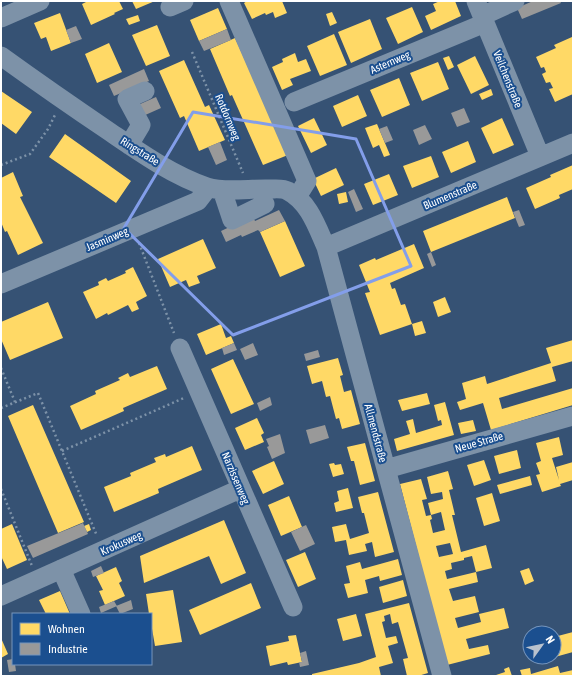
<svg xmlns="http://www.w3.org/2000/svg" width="574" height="677" font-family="'Asap Condensed',sans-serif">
<rect width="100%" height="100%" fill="#365274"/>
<!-- homes -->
<path fill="#ffd966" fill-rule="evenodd" d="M88,1h31l4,8 -9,4 1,1 -24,11 -9,-21z
M132,1h23l-19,8z
M247,1h35l5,12 -12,5 -2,-6 -7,3 -1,-2 -13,6 -8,-16z
M440,1h15l6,15 -30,14 -6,-14 11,-5 -3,-7z
M412,7l11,25 -25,12 -12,-26z
M218,8l9,21 -28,12 -9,-21z
M332,12l5,11 -7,3 -4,-12z
M60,13l11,30 -20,8 -5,-14 -5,2 -7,-16z
M138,15l2,6 -11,4 -3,-6z
M370,19l12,30 -31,14 -13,-31z
M157,25l13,31 -24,10 -14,-31z
M334,34l13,31 -27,11 -13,-30z
M572,37l1,57 -18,8 -6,-13 4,-1 -3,-6 -4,1 -4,-9 4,-2 -2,-5 -3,1 -5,-11 20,-9 -2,-3z
M235,38l53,117 -25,10 -31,-70 -2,1 -20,-47z
M109,43l13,29 -25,11 -12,-29z
M295,53l3,9 8,-3 5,12 -21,8 3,6 -11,5 -10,-23 11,-5 -1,-3z
M449,56l5,11 -6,3 -5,-12z
M475,56l14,29 -18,9 -14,-29z
M184,60l21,47 4,-2 16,35 -26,11 -15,-35 -4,2 -21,-47z
M438,62l11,27 -27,12 -12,-28z
M399,78l11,27 -28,12 -12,-27z
M491,89l2,6 -11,5 -3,-6z
M1,91l31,21 -16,22 -15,-11z
M358,95l9,21 -25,11 -9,-21z
M314,118l13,27 -16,8 -13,-27z
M502,118l12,27 -21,9 -12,-26z
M377,124l13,31 -6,2 -5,-12 -6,3 -8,-20z
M65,134l66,47 -15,22 -67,-46z
M468,141l8,21 -25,11 -9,-21z
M431,156l8,21 -27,11 -9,-22z
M573,165v24l-14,6 1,3 -25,11 -9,-21 25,-11 -1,-2z
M336,168l8,17 -23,11 -8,-17z
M13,172l10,24 -3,1 23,46 -25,12 -11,-24 -2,1 -4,-10v-44z
M389,174l9,21 -25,10 -9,-21z
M346,192l2,10 -9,2 -2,-10z
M507,197l8,21 -84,34 -8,-21z
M285,221l20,45 -25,11 -20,-45z
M203,239l13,29 -19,8 3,7 -11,4 -3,-7 -16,7 -12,-28z
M414,244l10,24 -34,15 2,6 3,-1 6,17 4,-1 7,20 -32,11 -15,-42 5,-1 -11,-27 16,-7 1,2z
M133,267l14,29 -11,6 3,7 -7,3 -4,-7 -20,10 -1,-2 -11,6 -13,-27 16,-7 -1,-3 8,-4 2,3 18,-8 -1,-2z
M445,297l6,15 -13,5 -5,-15z
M48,302l15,36 -53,22 -9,-21v-17z
M422,321l4,12 -11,3 -3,-12z
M221,324l5,14 5,-2 3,7 -28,12 -9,-21z
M573,340v21l-21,6 4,14 -57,17 3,11 71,-21v17l-82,25 -8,-27 -23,7 -3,-8 9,-3 -4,-16 23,-7 2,8 64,-21 -5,-15z
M338,358l5,17 -3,1 4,16 7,-2 9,34 -18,5 -3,-11 -3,1 -6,-23 -4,1 -4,-16 -10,3 -5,-18z
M233,359l21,45 -23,10 -20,-45z
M157,366l10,23 -44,19 1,3 -43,19 -11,-24 26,-12 -1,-3 25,-11 -2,-2 10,-5 2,4z
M427,393l3,11 -28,7 -4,-11z
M445,402l9,33 -57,16 -3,-12 16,-5 -4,-13 7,-2 3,14 26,-8 -1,-5 -3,1 -4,-16z
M33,405l51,117 -26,11 -50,-117z
M257,418l7,15 -3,2 3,7 -19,8 -10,-22z
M473,420l3,11 -15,3 -3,-11z
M559,437l4,18 -11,3 7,22 -3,-13 17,-5v18l-13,4 1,2 -19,6 -6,-17 4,-1 -4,-11 5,-2 -5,-18z
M365,443l10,38 -15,4 -6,-24h-3l-4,-14z
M192,446l10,24 -44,19 1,4 -45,19 -10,-25 27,-11 -1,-3 26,-11 -2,-4 11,-4 1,3z
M517,450l4,18 -22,6 -5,-18z
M484,460l7,20 -17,6 -7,-21z
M274,461l10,23 -21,10 -11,-23z
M334,463l1,2 6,-1 3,10 -11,3 -4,-13z
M448,471l5,18 -4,1 6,25h-3l9,37 25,-7 6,23 -16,4 -4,-16 -8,2v2l-13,3 1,6 -7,2 2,8 29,-7 2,10 -29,7 4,12 22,-5 4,16 -24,6 3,10 23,-6 -2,-8 25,-6 5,20 -43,11 3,10 19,-4 2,9 -43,11 -47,-181 21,-5 6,20 -5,1 4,16 5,-1 1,4 -2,1 3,13 12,-3 -4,-18 -10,3 -3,-12 15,-4 -1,-7 -11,2 -4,-17zM450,543l3,11 -14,3 -3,-11z
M530,476l2,9 -32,9 -3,-9z
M348,488l5,20 -17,4 -2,-9 5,-2 -2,-10z
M378,492l16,60 -19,5 -3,-15 -7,2 2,7 -18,4 -3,-15 -11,2 -3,-15 14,-3 4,15 19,-6 -5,-20h-2l-4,-16z
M492,493l8,28 -16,5 -8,-28z
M289,496l13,31 -21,9 -13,-31z
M224,520l22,53 -25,11 -12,-28 -65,27 -4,-27z
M12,524l15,36 -20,9 -6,-13v-27z
M89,524l2,6 -4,2 -3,-6z
M305,552l11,27 -18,8 -12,-27z
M398,559l4,16 -22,6 -1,-5 -14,4 3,13 -20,5 -4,-14 6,-1 -4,-17 14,-4 2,7z
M116,567l6,14 -3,2 6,13 -20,9 -6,-14 4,-1 -7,-14z
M529,568l5,13 -9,4 -5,-14z
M403,580l4,16 -24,7 -4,-16z
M251,583l10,25 -61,27 -11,-25z
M173,590l9,52 -27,4 -4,-23v-9h-2l-3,-20z
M60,591l10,23h-24l-7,-14z
M409,603l19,70 -10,3h-11l-4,-17 5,-1 -10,-36 -6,2 -2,-10 -6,2 1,5 -3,1 4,16 10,-2 2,7 -10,3 5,17 -14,4 2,9h-69v-2l47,-11 17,-6 -11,-43z
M356,614l6,22 -19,5 -6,-22z
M573,632v20l-18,5 -1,-20z
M296,635l6,27 -14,3 -1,-3 -17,4 -4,-20 23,-5 -1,-5z
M1,638l7,16 -7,4z
M558,666l2,7 13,-3v6h-51l-2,-6 10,-2 1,6z
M509,667l3,9h-16v-1l9,-3 -1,-3z"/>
<!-- industry -->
<path fill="#999" d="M533,1h27l1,2 -39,16 -5,-11z
M76,26l6,13 -11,4 -5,-13z
M227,29l4,11 -27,11 -5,-10z
M144,69l5,12 -35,15 -5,-11z
M156,97l5,11 -18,8 -5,-11z
M464,108l6,14 -13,5 -6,-14z
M425,125l7,14 -13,6 -6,-15z
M387,126l6,14 -8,3 -6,-14z
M220,142l7,18 -11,5 -8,-18z
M354,189l9,20 -7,3 -8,-20z
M279,210l6,11 -25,11 -2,-2 -16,7 -1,-2 -15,7 -5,-11 15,-7 18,-5 1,2z
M519,210l6,15 -6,2 -6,-15z
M431,252l5,13 -4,2 -5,-13z
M234,343l3,7 -13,5 -2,-7z
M253,343l5,12 -13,5 -5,-11z
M318,350l2,7 -14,4 -2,-7z
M270,397l2,8 -12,6 -3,-8z
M325,425l4,13 -19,6 -4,-14z
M280,434l5,19 -13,6 -5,-12 2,-1 -3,-7z
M83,523l5,11 -55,24 -6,-12z
M306,525l9,19 -15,7 -9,-19z
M101,566l3,7 -11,4 -2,-6z
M131,600l2,9 -13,5 -4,-8z
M114,601l3,5 -16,7 -2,-6z
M306,651l3,14 -9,2 -1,-5h3l-2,-9z
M13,659v5h2l1,7 -7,1 -2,-12z"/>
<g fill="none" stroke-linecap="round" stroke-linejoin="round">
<!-- path -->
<path stroke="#7d92a8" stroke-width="2.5" stroke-dasharray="2 3" stroke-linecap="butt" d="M192,52l51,121
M1,165l29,-11 18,-25 8,-16
M139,243l35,90
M1,368l14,34
M1,408l37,-15 59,143
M62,451l122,-53
M1,489l31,77"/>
<!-- minor -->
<path stroke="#7d92a8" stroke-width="19" d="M229,1l78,180 -10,16
M476,1l64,155
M170,7l14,-6
M482,16l33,-15
M1,18l39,-17
M1,56c36,26 72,51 109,76 31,21 62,43 97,55 17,6 45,1 63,2 6,0 13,-1 18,2 21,11 29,36 38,56l116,429
M294,102l191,-79
M129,145l12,-20 -14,-26 18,-8
M222,190l10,30 33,-16
M326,247l247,-104
M1,284l197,-83 10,-13
M180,348l113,259
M386,469l187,-53
M61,569l20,45
M1,596l239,-107"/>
</g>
<!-- marked area -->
<path fill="none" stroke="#839eea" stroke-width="3" stroke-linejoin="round" d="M193,112l163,27 55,127 -178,69 -109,-107z"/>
<g text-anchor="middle" stroke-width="4" stroke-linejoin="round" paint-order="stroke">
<!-- street labels -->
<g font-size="11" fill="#fff" stroke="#1b4f8f">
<text transform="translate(390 62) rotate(-23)" y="4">Asternweg</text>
<text transform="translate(508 79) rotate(68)" y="4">Veilchenstraße</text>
<text transform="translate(228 117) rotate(67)" y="4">Rotdornweg</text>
<text transform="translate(140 151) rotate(32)" y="4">Ringstraße</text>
<text transform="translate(450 195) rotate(-23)" y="4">Blumenstraße</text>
<text transform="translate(107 239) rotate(-23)" y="4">Jasminweg</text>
<text transform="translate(376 433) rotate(75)" y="4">Allmendstraße</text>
<text transform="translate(479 442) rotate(-16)" y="4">Neue Straße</text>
<text transform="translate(236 478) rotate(67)" y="4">Narzissenweg</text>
<text transform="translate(121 543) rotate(-24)" y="4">Krokusweg</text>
</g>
</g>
<!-- border -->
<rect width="574" height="677" fill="none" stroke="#ffffff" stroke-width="4"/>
<!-- legend -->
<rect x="12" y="613" width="140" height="52" fill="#1b4f8f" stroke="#7695bc"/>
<rect x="20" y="623" width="20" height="12" fill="#ffd966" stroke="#7695bc"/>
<text x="48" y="633" font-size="12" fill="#ffffff">Wohnen</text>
<rect x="20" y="643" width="20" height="12" fill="#999999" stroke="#7695bc"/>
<text x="48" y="653" font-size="12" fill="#ffffff">Industrie</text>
<!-- north arrow -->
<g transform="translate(542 645) rotate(57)"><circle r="19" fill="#1b4f8f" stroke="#7695bc"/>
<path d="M0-3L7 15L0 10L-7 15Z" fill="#b9c2ce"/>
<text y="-6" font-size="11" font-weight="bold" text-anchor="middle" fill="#ffffff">N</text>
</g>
</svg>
